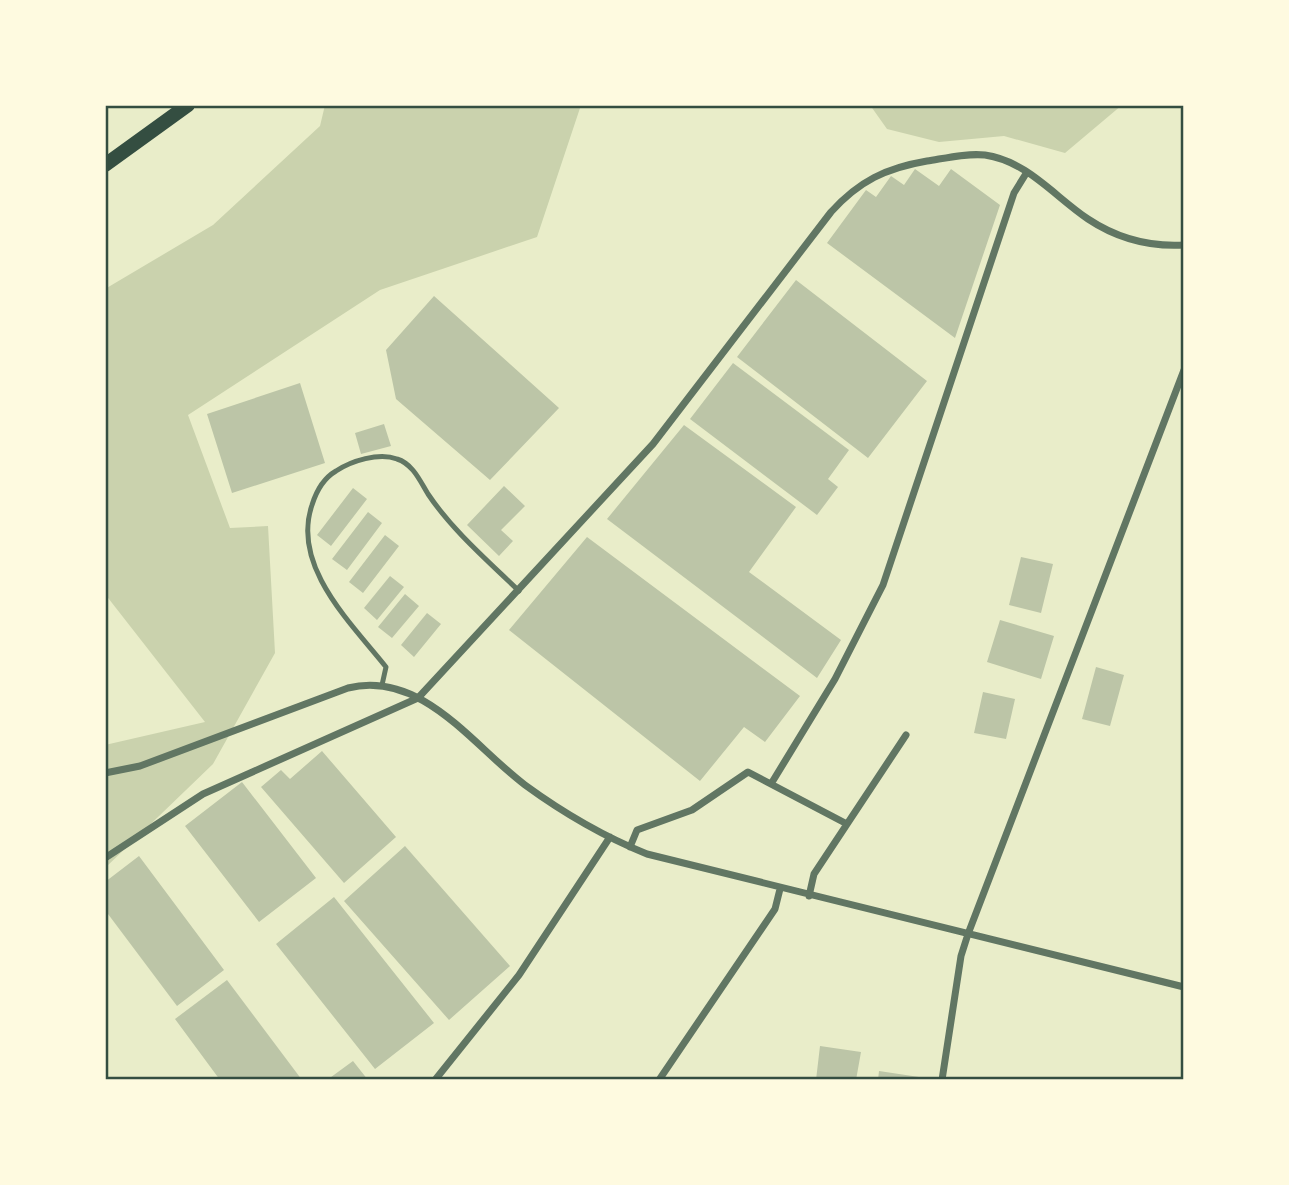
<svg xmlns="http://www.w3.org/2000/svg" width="1289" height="1185" font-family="'PT Sans',sans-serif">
<rect width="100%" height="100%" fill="#e9edc9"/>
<!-- green -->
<path fill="#cad2ad" d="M325,105h256l-44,132 -157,53 -192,125 42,113 38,-2 7,127 -62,111 -108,104v-123l100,-23 -100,-128v-305l108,-64 107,-99z
M870,105h252l-57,48 -61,-17 -65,6 -52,-13z"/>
<!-- building -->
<path fill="#bcc5a7" d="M915,169l24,17 12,-17 49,36 -45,133 -128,-95 39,-53 10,7 15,-21 13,9z
M796,280l131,101 -59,77 -131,-101z
M434,296l125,112 -69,72 -94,-81 -10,-49z
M733,363l116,87 -21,29 10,8 -21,28 -127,-96z
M300,383l25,80 -93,30 -25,-79z
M384,424l7,22 -30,8 -6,-21z
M684,425l112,82 -47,65 92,68 -24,38 -210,-159z
M504,486l21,20 -24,24 12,11 -14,15 -32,-31z
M353,488l14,11 -36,47 -14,-11z
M368,512l14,11 -35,47 -15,-11z
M385,535l14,11 -36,47 -14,-11z
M587,537l213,159 -35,46 -21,-15 -44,54 -191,-151z
M1021,557l32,7 -12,49 -32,-8z
M390,576l14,11 -27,33 -13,-12z
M405,594l14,12 -27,32 -14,-11z
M427,613l14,11 -27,33 -13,-12z
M1000,620l54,16 -13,43 -54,-17z
M1096,667l28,8 -14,51 -28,-7z
M983,692l32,7 -9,40 -32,-6z
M322,751l74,86 -52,46 -83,-96 20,-17 9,9z
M242,782l74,96 -57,44 -74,-96z
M405,846l105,120 -61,54 -105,-119z
M139,856l85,114 -47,36 -72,-96v-28z
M334,897l100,126 -59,46 -99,-125z
M227,980l75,100h-82l-45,-61z
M820,1046l41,6 -5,28h-40z
M353,1061l15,19h-41z
M879,1071l40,6v3h-41z"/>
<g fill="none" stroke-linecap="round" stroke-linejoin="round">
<!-- service -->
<path stroke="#617663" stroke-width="5" d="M382,685l4,-18c-35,-44 -95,-101 -74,-162 4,-13 12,-27 24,-34 15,-10 43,-19 61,-12 16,5 23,22 31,35 24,36 60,67 91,97"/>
<!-- minor -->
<path stroke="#617663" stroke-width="7" d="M105,773l35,-7 208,-78c74,-18 125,58 177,97 37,27 80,52 122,69l537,133
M771,784l64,-105 48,-94 131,-392 13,-21
M630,847l7,-17 55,-20 56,-38 99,52
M105,858l98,-64 215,-96 235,-254 178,-232c28,-31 55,-44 96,-51 19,-3 40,-8 58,-6 42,6 70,42 103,64 30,20 61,28 96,26
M809,896l5,-22 92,-139
M435,1080l84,-105 91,-138
M659,1080l116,-171 5,-20
M942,1080l19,-124 7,-22 216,-564"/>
<!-- secondary -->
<path stroke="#344e41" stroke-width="14" d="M105,165l83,-60"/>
</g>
<!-- border -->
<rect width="1289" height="1185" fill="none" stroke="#fefae0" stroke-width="214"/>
<rect x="107" y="107" width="1075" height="971" fill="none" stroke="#344e41" stroke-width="2.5"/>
</svg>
